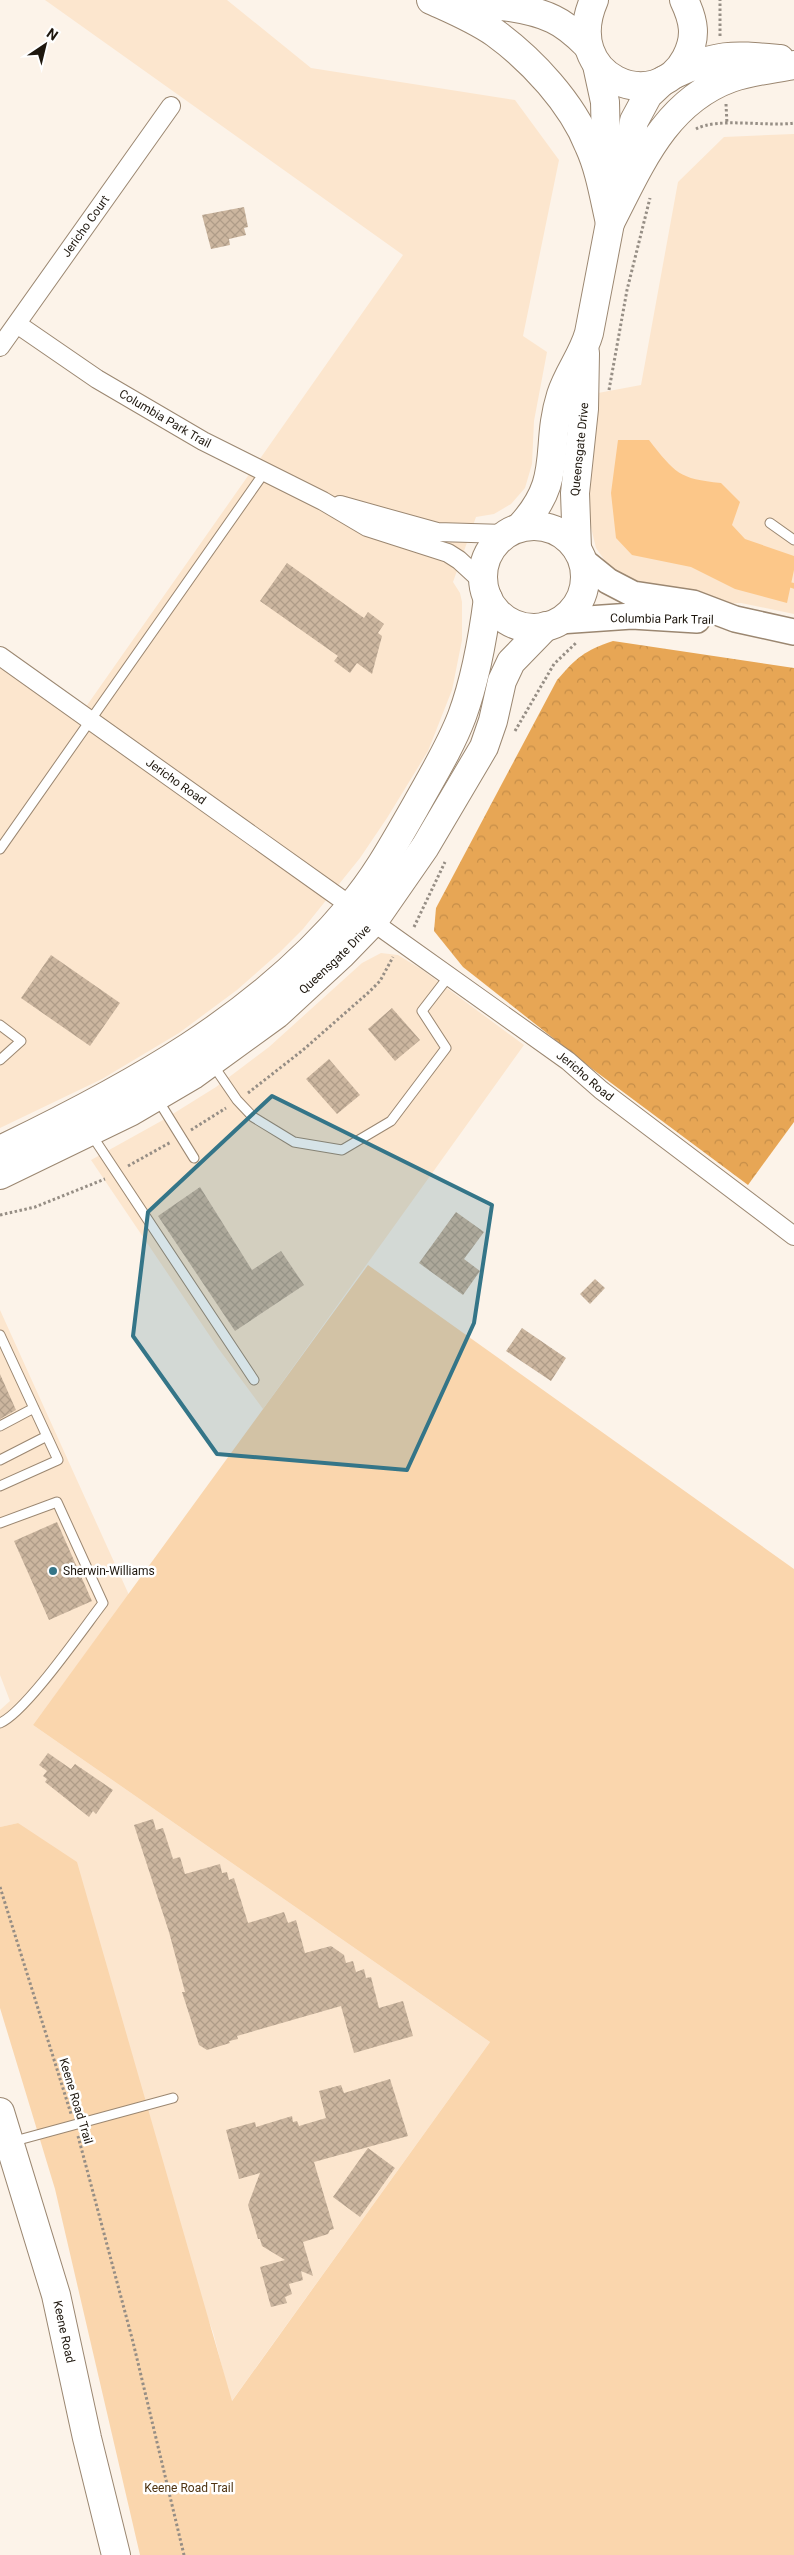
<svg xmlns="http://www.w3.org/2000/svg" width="794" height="2555" font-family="Roboto,sans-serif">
<defs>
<pattern id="forest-crowns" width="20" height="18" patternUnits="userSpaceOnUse" patternTransform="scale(1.25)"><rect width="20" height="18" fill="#e7a655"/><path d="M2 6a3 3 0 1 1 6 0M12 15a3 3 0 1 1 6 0" fill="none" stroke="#c68e49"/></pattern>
<pattern id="building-cross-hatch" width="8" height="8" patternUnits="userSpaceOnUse" patternTransform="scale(1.25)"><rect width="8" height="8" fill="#ccb69f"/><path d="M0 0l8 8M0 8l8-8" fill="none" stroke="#af9c88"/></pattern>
</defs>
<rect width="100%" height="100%" fill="#fcf3e9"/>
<!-- built -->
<path fill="#fce6ce" d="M45,0h182l84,68 204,32 44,60 -36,176 24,16 -13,69 -2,43 -7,24 -14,16 -17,10 -18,3 -23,65 7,11 2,9v38l-10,50 -24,61 -41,67 -27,40 -57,71 -23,23 -43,38 -58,43 -77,46 -102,49v-475l83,58 320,-456z
M794,134v480l-53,-11 -17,1 -38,-16 -34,-2 -26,-8 -18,-13 -12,-17 -8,-33v-19l10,-103 43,-8 37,-203 46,-45z
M381,953l17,2 23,14 103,76 -261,364 -45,-61 -127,-188 72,-40 53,-33 53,-40 93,-84z
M0,1310l129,285 -96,130 457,317 -259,360 -18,-70 -195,-509 -18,4v-117l10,-9 -10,-26z"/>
<!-- forest -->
<path fill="url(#forest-crowns)" d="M613,641l181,27v454l-46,63 -157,-117 -128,-101 -29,-36 2,-23 121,-228c20,-23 27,-29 56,-39z"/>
<!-- green -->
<path fill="#fad6ad" d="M368,1265l426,304v986h-654l-85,-366 -55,-181v-181l18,-4 59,39 155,539 258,-359 -457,-317z"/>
<!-- water -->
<path fill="#fcc789" d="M618,440h31c26,33 30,39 72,43l19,19 -8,23 13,14 49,17v14l-7,33 -52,-14 -44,-22 -59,-12 -16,-17 -5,-45z"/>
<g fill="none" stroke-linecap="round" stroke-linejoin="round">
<!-- stream -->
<path stroke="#fcc789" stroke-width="5.5" d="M791,585l3,1"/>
</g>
<!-- building -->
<path fill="url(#building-cross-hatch)" d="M244,207l4,20 -4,1 2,7 -17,4 1,6 -19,4 -9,-34z
M287,563l77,55 4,-6 16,12 -6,9 4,3 -10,38 -15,-11 -7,10 -16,-12 4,-5 -78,-55z
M51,955l69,48 -30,43 -69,-48z
M392,1008l28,32 -25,21 -27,-32z
M329,1059l31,36 -23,19 -31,-35z
M200,1187l52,83 29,-19 23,34 -69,46 -77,-115z
M456,1212l28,20 -20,27 16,12 -17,24 -44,-32z
M595,1279l10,9 -15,16 -10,-10z
M522,1328l44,30 -15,23 -45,-30z
M0,1374l16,36 -16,9z
M57,1522l35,79 -43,19 -35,-79z
M48,1753l23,16 4,-5 38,26 -17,24 -3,-3 -4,6 -44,-35 2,-3 -4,-3 4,-5 -8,-6z
M153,1819l3,11 7,-2 10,31 7,-2 5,17 35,-10 2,9 5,-1 2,8 5,-2 14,45 36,-11 4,11 8,-3 9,33 26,-7 13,9 2,8 7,-2 3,11 8,-3 2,9 5,-1 8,31 24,-7 10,35 -59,17 -13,-47 -104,30 1,3 -9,2 1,2 -23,7 -8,-5 -17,-53h3l-16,-60 -35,-107z
M390,2079l18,57 -94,26 20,67 -4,1 -2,4 -25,8 10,34 -12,-5 2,9 -14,4 3,10 -7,3 2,6 -16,4 -11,-40 25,-7 -23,-14 -2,-7h-2l-10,-34 12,-32 -21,6 -13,-49 29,-8 1,5 36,-11 1,6 4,-1 2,5 27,-8 -7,-27 22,-6 3,8z
M368,2148l27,20 -35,49 -27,-20z"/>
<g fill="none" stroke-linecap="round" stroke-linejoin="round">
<defs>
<path id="service" d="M770,523l24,17
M0,849l264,-376
M0,1025l21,16 -21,19
M213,1065l24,35 16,17 41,25 48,8 49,-29 55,-73 -24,-37 27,-35
M158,1100l36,58
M91,1134l163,246
M0,1335l58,125 -58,26
M0,1426l34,-18
M0,1460l47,-24
M0,1523l57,-21 46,101c-20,26 -78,110 -103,120
M11,2142l162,-44"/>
<g id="minor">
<path id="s1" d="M17,324l80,55 106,62 120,60 44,26 81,26 11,7 25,23"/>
<path id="s2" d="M0,347l171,-241"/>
<path d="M340,505l97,27 68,2"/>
<path id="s3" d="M0,656l351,250"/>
<path id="s4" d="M373,922l195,139 33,29 193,146"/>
</g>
<path id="secondary" d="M582,560l26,21 25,13 60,9 42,16 59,13
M559,621l73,-5 65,4"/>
<g id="primary">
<path d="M594,0c-34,78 62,116 92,58 11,-21 8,-37 -2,-58"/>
<path d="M597,65l8,37 2,84"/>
<circle cx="534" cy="577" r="51"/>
<path d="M520,527c45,-48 24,-78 41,-132 7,-22 22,-40 28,-62l21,-110 17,-61 7,-41 14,-26 16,-15"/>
<path id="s5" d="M577,549l-2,-56 9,-84 1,-56"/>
<path d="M0,1150c129,-62 258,-132 351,-244 25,-29 44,-64 63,-97 17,-31 36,-61 48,-93 14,-38 21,-79 26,-118"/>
<path id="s6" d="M0,1175l130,-63 63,-37 84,-61 64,-59 32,-33 52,-75 59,-100 9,-26 9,-40 9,-19 35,-36"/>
<path id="s7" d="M0,2112l56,183 31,143 29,117"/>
</g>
<path id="motorway" d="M431,0c22,10 44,19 64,33 37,27 77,70 94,113 11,24 15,51 21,77
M446,1c33,3 78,4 107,18 13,6 24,16 34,26
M675,74c43,-21 58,-19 105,-15
M610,223c30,-58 55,-121 121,-145 20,-7 42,-9 63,-13"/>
</defs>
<!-- service casing -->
<use href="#service" stroke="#9b8771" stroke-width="11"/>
<!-- minor casing -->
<use href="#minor" stroke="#9b8771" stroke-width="20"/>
<!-- secondary casing -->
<use href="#secondary" stroke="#9b8771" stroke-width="28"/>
<!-- primary casing -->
<use href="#primary" stroke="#9b8771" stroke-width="30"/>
<!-- motorway casing -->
<use href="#motorway" stroke="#9b8771" stroke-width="30"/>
<!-- path -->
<path stroke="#968e85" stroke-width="3" stroke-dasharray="2.5 2.5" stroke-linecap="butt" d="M720,36v-36
M726,104l1,20
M696,129c22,-12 71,-2 98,-6
M609,390l18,-100 23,-92
M515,731l39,-67 23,-22
M414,927l31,-65
M248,1093l55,-43 66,-58 11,-11 13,-24
M191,1130l35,-22
M128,1166l43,-24
M0,1215l35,-8 70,-28
M0,1887l71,227
M78,2136l55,206 51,213"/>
<!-- service -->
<use href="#service" stroke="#fff" stroke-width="9"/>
<!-- minor -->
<use href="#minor" stroke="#fff" stroke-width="18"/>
<!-- secondary -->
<use href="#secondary" stroke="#fff" stroke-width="25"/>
<!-- primary -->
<use href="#primary" stroke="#fff" stroke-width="28"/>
<!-- motorway -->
<use href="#motorway" stroke="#fff" stroke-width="28"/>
</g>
<!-- marked area -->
<path fill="#347588" fill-opacity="0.2" stroke="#347588" stroke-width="4" stroke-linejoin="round" d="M272,1096l220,109 -18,118 -67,147 -190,-16 -84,-118 15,-124z"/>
<!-- markers -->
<circle fill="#347588" stroke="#fff" stroke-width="2" cx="53" cy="1571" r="5"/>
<g text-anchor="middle" stroke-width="5" stroke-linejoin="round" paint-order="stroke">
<!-- street labels -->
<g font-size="12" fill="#1e170e" stroke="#fff">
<text dy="4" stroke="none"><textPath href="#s2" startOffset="148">Jericho Court</textPath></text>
<text dy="4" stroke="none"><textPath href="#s1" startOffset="176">Columbia Park Trail</textPath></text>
<text dy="4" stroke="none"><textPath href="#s5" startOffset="100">Queensgate Drive</textPath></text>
<text transform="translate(662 619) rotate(1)" y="4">Columbia Park Trail</text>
<text dy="4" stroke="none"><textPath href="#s3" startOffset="216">Jericho Road</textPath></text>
<text dy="4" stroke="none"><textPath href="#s6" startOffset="401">Queensgate Drive</textPath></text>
<text dy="4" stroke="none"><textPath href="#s4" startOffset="262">Jericho Road</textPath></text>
<text transform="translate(76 2101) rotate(73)" y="4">Keene Road Trail</text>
<text dy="4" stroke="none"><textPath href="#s7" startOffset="229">Keene Road</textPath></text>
</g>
<!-- poi labels -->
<g font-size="12" fill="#1e170e" stroke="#fff" text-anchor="start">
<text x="63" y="1575">Sherwin-Williams</text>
</g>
<!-- park labels -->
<g font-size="12" fill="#4f3412" stroke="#fff">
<text x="189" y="2492">Keene Road Trail</text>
</g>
</g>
<!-- north arrow -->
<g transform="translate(45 45) rotate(35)" stroke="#ffffff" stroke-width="4" paint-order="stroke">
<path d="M0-4L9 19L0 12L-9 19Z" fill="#1e170e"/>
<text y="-8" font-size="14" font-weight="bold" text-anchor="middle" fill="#1e170e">N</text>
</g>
</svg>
